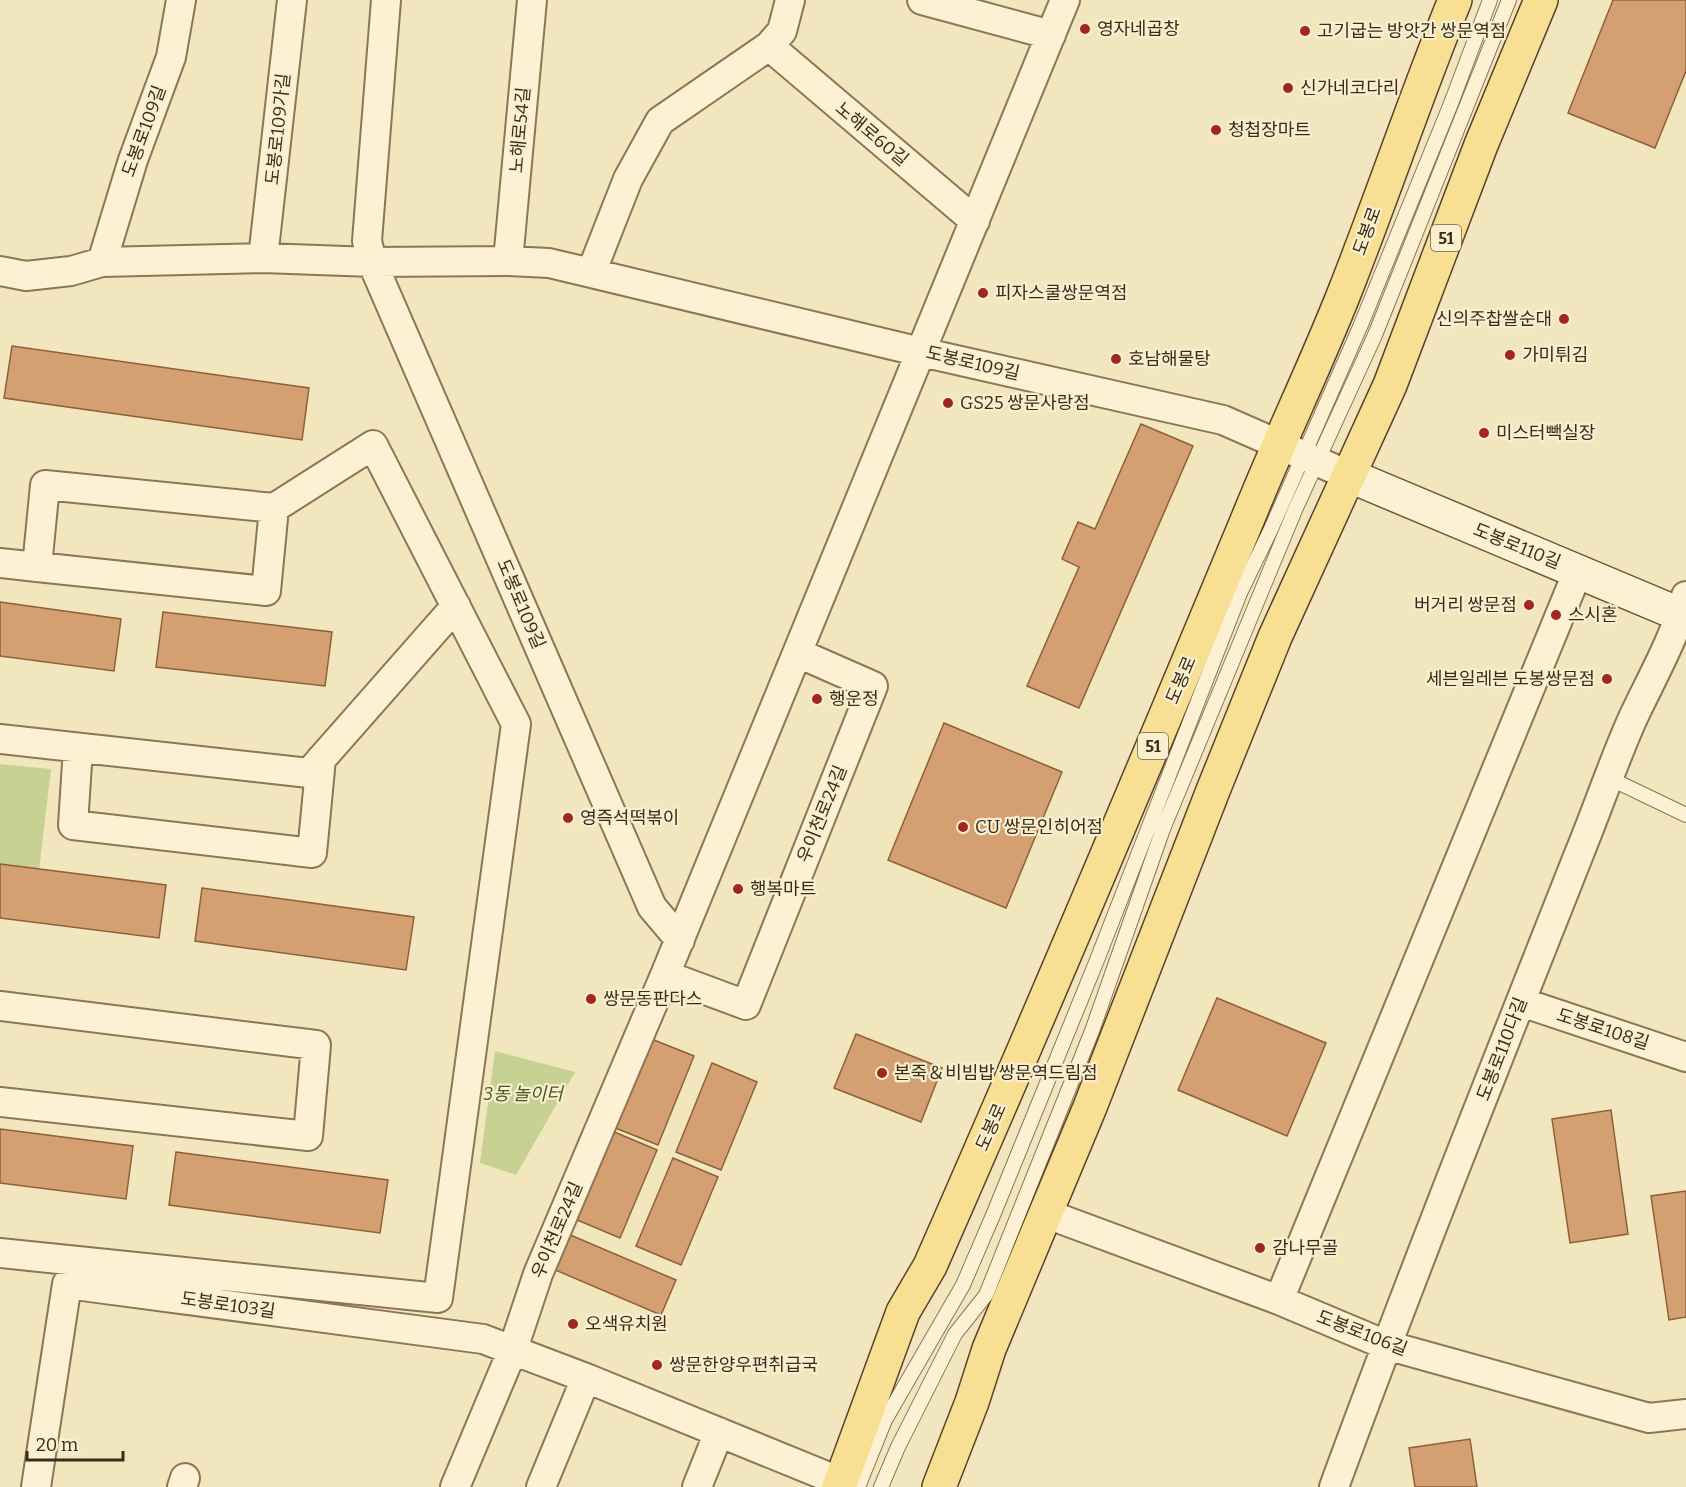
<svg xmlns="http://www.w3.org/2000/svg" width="1686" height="1487" font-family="Bitter,'Noto Sans KR',serif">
<rect width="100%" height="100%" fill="#f2e6bf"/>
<!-- green -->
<path fill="#c6d192" d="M0,764l51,5 -13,110 -38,-4z
M495,1051l80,21 -59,103 -36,-12z"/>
<!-- building -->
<path fill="#d4a071" stroke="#8e6039" stroke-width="1.5" d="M1613,0h73v71l-31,77 -87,-35z
M12,346l297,42 -7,52 -298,-42z
M1141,424l52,22 -114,262 -52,-22 52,-119 -17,-8 16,-37 17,7z
M0,602l121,17 -7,52 -114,-15z
M163,612l169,20 -7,54 -169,-19z
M944,723l118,49 -56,136 -118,-48z
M0,864l166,21 -7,53 -159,-20z
M202,888l212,29 -8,53 -211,-29z
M1217,998l109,45 -39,93 -109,-46z
M856,1034l86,34 -21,54 -87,-34z
M649,1038l45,18 -36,89 -45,-18z
M712,1063l45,19 -36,88 -45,-18z
M1611,1110l17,124 -58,9 -18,-124z
M0,1129l133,17 -7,53 -126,-16z
M612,1131l45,19 -37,88 -45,-19z
M176,1152l212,28 -8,53 -211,-28z
M673,1158l45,19 -37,88 -45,-19z
M1686,1191v126l-17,3 -18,-124z
M568,1234l108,46 -15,35 -108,-46z
M1470,1439l7,48h-62l-6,-39z"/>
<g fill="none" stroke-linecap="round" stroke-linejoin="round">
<defs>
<path id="lane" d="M1609,778l77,37
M858,1487l27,-67 78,-135 31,-72 103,-253 143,-367 31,-64 89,-202 90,-221 40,-106
M881,1487l17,-40 57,-113 31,-39 106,-264 71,-202 132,-319 80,-175 134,-335"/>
<path id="street" d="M386,0l-19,241 5,21 280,645 28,33
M922,0l129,35
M769,46l206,175
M263,258l29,-258
M508,261l24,-261
M102,262l31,-102 38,-103 10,-57
M0,271l26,5 45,-5 31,-9 161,-4 109,4 136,-1 41,2 372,89 302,68 125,55
M591,273l37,-94 32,-58 109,-75 13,-15 8,-31
M0,563l37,4 8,-82 229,23 99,-63 143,279 -78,574 -438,-45
M37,567l229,24 8,-83
M0,739l309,34 147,-167
M78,748l-5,77 239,28 9,-94
M665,975l81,30 127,-319 -75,-33
M1521,1002l165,55
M0,1006l316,39 -8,91 -308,-34
M1047,1214l232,86 107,45 263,73 37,-4
M1279,1300l299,-729
M36,1487l31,-203 416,55 103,39 255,104
M182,1487l3,-9
M455,1487l58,-138 25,-75 127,-299 400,-975
M541,1487l45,-109
M697,1487l22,-55
M1334,1487c78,-213 162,-423 245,-633 18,-44 34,-91 53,-134 19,-41 42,-80 54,-124"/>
<path id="secondary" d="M1348,475l338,142"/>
<path id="primary" d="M839,1487l64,-175 27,-46c110,-250 216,-502 321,-755 29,-72 63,-142 92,-215 39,-98 72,-198 112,-296
M939,1487l33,-85 17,-53 101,-242 124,-319 61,-151 115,-252 91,-240 60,-145"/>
</defs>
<!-- lane casing -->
<use href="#lane" stroke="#8c7655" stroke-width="16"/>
<!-- street casing -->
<use href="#street" stroke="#8c7655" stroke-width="32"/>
<!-- secondary casing -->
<use href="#secondary" stroke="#6e5739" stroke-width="36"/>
<!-- primary casing -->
<use href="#primary" stroke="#5a432a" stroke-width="36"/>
<!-- lane -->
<use href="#lane" stroke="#fcf2d3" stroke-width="14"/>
<!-- street -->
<use href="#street" stroke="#fcf2d3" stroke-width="28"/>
<!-- secondary -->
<use href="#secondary" stroke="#fcf2d3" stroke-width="33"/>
<!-- primary -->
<use href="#primary" stroke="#f9df93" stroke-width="33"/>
</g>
<!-- markers -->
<g fill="#a12620" stroke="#f9efcf" stroke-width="2">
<circle cx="1085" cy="29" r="6"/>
<circle cx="1305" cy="31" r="6"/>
<circle cx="1288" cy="88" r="6"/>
<circle cx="1216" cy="130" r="6"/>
<circle cx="983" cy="293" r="6"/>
<circle cx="1564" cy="319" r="6"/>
<circle cx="1510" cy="355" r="6"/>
<circle cx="1116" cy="359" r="6"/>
<circle cx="948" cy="403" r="6"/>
<circle cx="1484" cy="433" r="6"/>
<circle cx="1529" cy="605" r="6"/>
<circle cx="1556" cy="615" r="6"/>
<circle cx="1607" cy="679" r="6"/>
<circle cx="817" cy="699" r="6"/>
<circle cx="568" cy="818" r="6"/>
<circle cx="963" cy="827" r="6"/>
<circle cx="738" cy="889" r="6"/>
<circle cx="591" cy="999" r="6"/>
<circle cx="882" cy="1073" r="6"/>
<circle cx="1260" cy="1248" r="6"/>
<circle cx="573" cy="1324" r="6"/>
<circle cx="657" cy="1365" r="6"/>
</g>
<g text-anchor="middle" stroke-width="4.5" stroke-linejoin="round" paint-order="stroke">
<!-- shield labels -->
<g fill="#f9efcf" stroke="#736651" stroke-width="1.5">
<rect x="1431" y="225" width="30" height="26" rx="4.5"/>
<rect x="1138" y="733" width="30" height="26" rx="4.5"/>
</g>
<g font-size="16" font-weight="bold" fill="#3a2c1b">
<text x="1446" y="244">51</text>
<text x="1153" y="752">51</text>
</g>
<!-- poi labels -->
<g font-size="18" fill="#3a2c1b" stroke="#f9efcf" text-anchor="start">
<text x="1097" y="35">영자네곱창</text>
<text x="1317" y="37">고기굽는 방앗간 쌍문역점</text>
<text x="1300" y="94">신가네코다리</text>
<text x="1228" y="136">청첩장마트</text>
<text x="995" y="299">피자스쿨쌍문역점</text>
<text x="1552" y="325" text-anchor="end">신의주찹쌀순대</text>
<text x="1522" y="361">가미튀김</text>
<text x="1128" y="365">호남해물탕</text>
<text x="960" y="409">GS25 쌍문사랑점</text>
<text x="1496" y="439">미스터빽실장</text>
<text x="1517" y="611" text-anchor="end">버거리 쌍문점</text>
<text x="1568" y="621">스시혼</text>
<text x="1595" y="685" text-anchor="end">세븐일레븐 도봉쌍문점</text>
<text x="829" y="705">행운정</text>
<text x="580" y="824">영즉석떡볶이</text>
<text x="975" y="833">CU 쌍문인히어점</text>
<text x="750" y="895">행복마트</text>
<text x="603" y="1005">쌍문동판다스</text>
<text x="894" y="1079">본죽＆비빔밥 쌍문역드림점</text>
<text x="1272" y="1254">감나무골</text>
<text x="585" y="1330">오색유치원</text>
<text x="669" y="1371">쌍문한양우편취급국</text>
</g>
<!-- street labels -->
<g font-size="18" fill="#3a2c1b" stroke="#f9efcf">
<text transform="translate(278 129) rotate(-84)" y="6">도봉로109가길</text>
<text transform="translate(520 130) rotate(-85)" y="6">노해로54길</text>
<text transform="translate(144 131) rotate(-70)" y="6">도봉로109길</text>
<text transform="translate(872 134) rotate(40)" y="6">노해로60길</text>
<text transform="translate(1367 231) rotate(-70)" y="6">도봉로</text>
<text transform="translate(973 363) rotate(13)" y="6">도봉로109길</text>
<text transform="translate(1517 546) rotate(22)" y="6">도봉로110길</text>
<text transform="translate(521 604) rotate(67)" y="6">도봉로109길</text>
<text transform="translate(1181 680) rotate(-67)" y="6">도봉로</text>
<text transform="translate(822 814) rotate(-68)" y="6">우이천로24길</text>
<text transform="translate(1603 1029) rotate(18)" y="6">도봉로108길</text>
<text transform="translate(1502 1049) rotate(-69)" y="6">도봉로110다길</text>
<text transform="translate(991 1127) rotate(-66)" y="6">도봉로</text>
<text transform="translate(557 1230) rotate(-67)" y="6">우이천로24길</text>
<text transform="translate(228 1305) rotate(8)" y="6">도봉로103길</text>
<text transform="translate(1362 1333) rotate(21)" y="6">도봉로106길</text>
</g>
<!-- park labels -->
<g font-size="18" font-style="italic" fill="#475920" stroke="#f9efcf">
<text x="523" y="1100">3동 놀이터</text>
</g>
</g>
<!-- scale -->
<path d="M27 1451v9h96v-9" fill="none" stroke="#3a2c1b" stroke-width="3"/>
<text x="36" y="1451" font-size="18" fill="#3a2c1b" stroke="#f9efcf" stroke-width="4.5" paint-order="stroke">20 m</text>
</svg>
